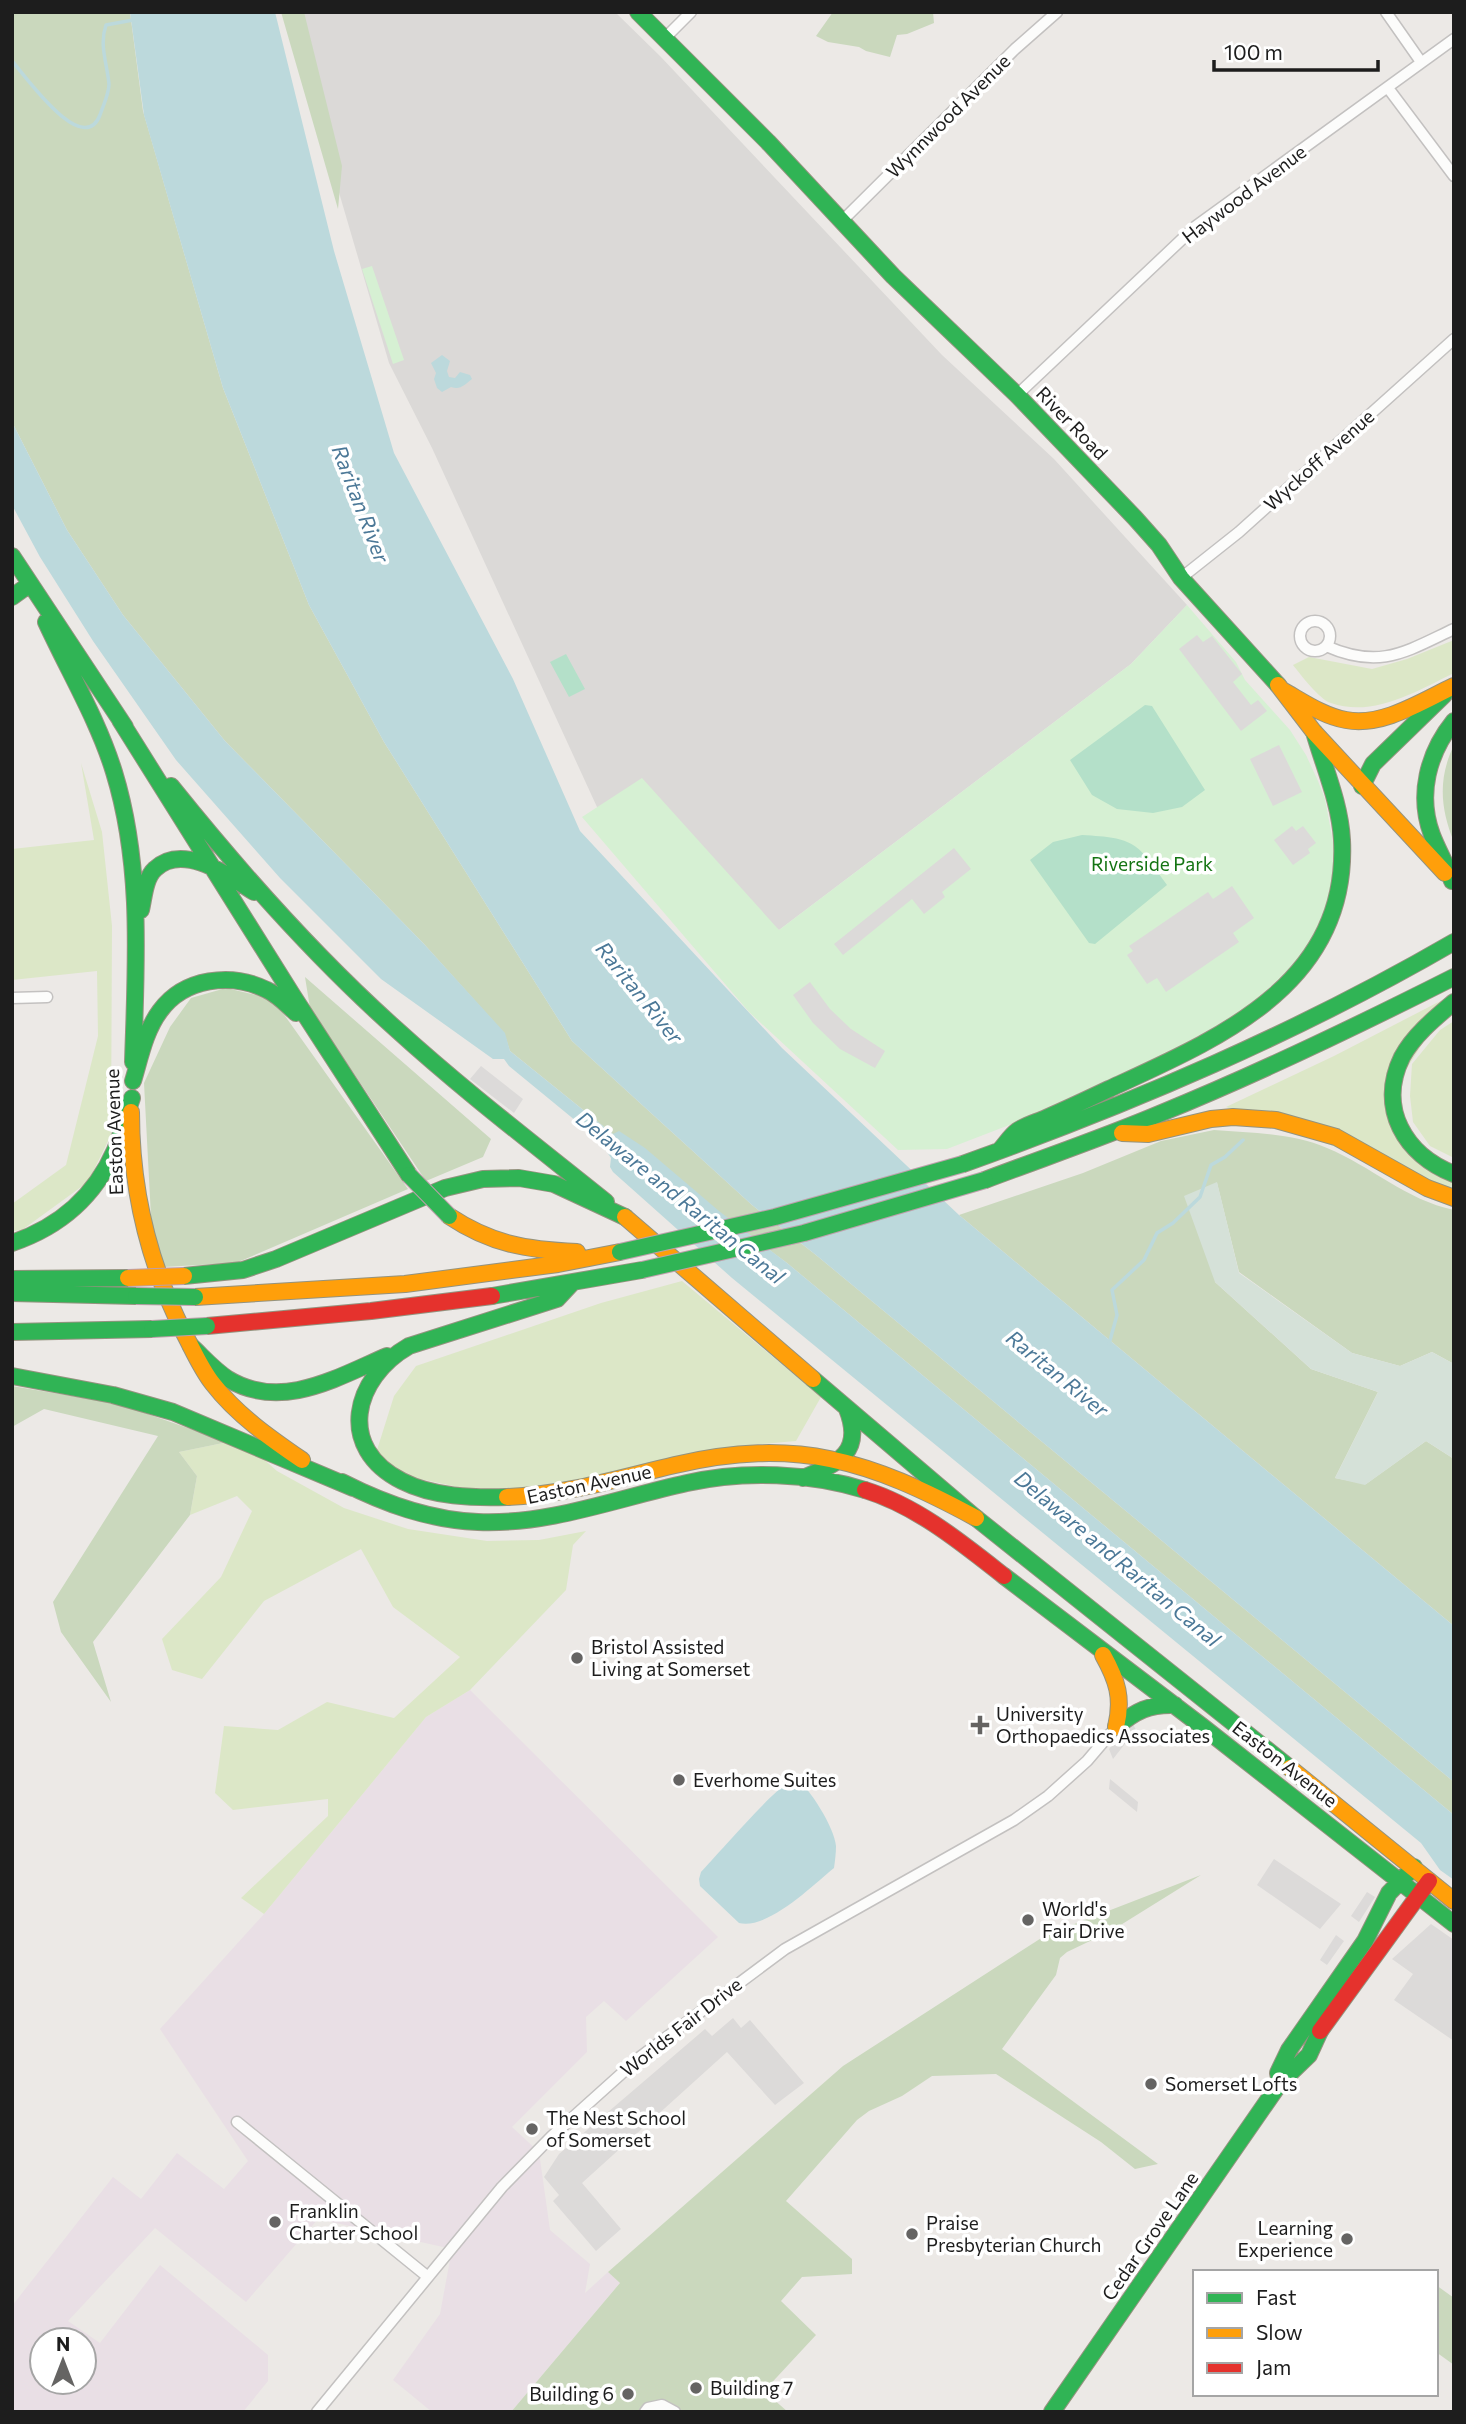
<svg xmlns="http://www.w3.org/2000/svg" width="1466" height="2424" font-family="Commissioner,sans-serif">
<rect width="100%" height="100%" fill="#ece9e6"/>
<!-- residential -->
<path fill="#dbd9d7" d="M294,12h321l45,44 282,299 112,104 133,146 -56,59 -352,266 -182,-123 -165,-359 -43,-85 -78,-266z"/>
<!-- industrial -->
<path fill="#e9dfe5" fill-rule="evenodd" d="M470,1690l248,247 -92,84 -22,-20 -18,16 1,35 -75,75 27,25 11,78 40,34 -5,29 23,-21 12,11 -109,129h-79l-39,-32 47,-66 12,-65 -134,-30 -72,83 -91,-74 -87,93 32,22 60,-78 108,90v26l-25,31h-231v-106l101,-129 28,22 36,-46 47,36 24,-28 -88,-132 104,-115 162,-197zM42,2340h42v42h-42z"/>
<!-- grass -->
<path fill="#dce7c7" d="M1454,640v33c-37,18 -81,45 -123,30 -11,-3 -31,-29 -38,-38l16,-8 63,12 35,-10z
M81,763l21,69 10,94 -1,209 -23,47 -66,48 -10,1v-27l54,-39 32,-129 -1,-65 -85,9v-131l82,-9z
M1454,994l-68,107 68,80v9l-228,-83 108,-51z
M1454,1021v137l-24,-12 -17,-24 -3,-26 2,-32 28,-34z
M682,1281l139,116 -25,44 -56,5 -183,42 -90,1 -80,-17 -10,-22 17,-54 22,-30 185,-63z
M228,1442l32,14 17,15 67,37 64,21 79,12 52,-1 47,-9 -13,14 -7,45 -96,100 -44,27 -162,197 -23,-16 87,-82v-17l-95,11 -18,-17 9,-67 54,4 49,-28 67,16 66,-61 -67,-50 -32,-58 -97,52 -62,78 -30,-9 -10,-31 59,-62 31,-66 -15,-15 -47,19 7,-39 -18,-24z"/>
<!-- forest -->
<path fill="#cad8bd" d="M12,12h118l13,99 80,277 86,217 75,137 188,299 180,164 64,50 638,527v33l-667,-552 -174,-129 -103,-83 -6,-18 -80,-89 -199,-203 -102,-126 -56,-85 -55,-108z
M281,12h23l38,154 -4,43z
M833,12h100l1,11 -27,11 -10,1 -7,22 -24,-6 -7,-4 -31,-5 -12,-6z
M1454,745v97c-14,-34 -16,-64 0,-97z
M305,977l186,162 -8,18 -57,24 -116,-173z
M226,988l47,11 135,190 -172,74 -73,4 -12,-50 -7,-134 26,-56 21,-29z
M1214,1130c37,3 78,3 113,18 44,18 79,52 127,62v154l-22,-12 -32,14 -48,-13 -113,-81 -22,-89 -2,99 96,87 67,23 -43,86 31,6 60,-43 28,18v167l-495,-411 124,-42 78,-32z
M12,1386l107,18 109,38 -49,10 18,24 -7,39 -97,127 18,60 -50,-70 -8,-30 105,-166 -114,-27 -32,18z
M1201,1875l-90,56 -44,21 -7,6 -4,17 -54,74 156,115 -23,5 -34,-27 -105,-68 -64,2 -30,20 -33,15 -12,9 -71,81 66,58v15l-50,3 -21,24 35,34 -52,56 24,21h-277l109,-129 -12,-11 235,-206 203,-131z
M1436,2285l18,13v67l-18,-13z"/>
<!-- wetland -->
<path fill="#d5e1d8" d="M1217,1182l22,91 113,80 48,13 32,-14 22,12v95l-28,-18 -61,44 -30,-7 43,-86 -67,-23 -96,-87 -31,-86z"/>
<!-- park -->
<path fill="#d6f0d3" d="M372,266l32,94 -11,4 -31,-95z
M1187,605l49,57 9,18 45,50 16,25 12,26 7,18 11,59 -9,46 -11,30 -14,23 -54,51 -71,40 -160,74 -70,27 -49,1 -149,-138 -167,-195 60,-39 137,152 352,-266z"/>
<!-- pitch -->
<path fill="#b4e0c9" d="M566,654l19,35 -16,8 -19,-35z
M1145,705l7,1 53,84 -23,17 -29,6 -36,-4 -25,-14 -22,-35z
M1082,835c53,3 55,7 85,50l-72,59 -6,-1 -59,-83 23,-18z"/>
<!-- parking -->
<path fill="#dcdad9" d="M1197,635l6,7 9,-6 30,38 -9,8 18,23 7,-5 9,11 -26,20 -62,-82z
M1279,745l23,47 -29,14 -23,-47z
M1292,826l4,5 7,-5 13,17 -8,6 2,4 -17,12 -19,-25z
M954,848l17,21 -29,23 3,5 -21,17 -12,-15 -69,56 -9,-11z
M1232,886l22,32 -21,15 6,9 -73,50 -9,-14 -10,6 -20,-29 6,-4 -4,-5 79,-54 5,7z
M810,982l20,27 21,20 34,22 -10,17 -35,-19 -27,-26 -20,-28z
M481,1066l42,33 -9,14 -44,-34z
M1132,1722l4,8 -23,29 -4,-10z
M1110,1779l28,23 -1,10 -28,-23z
M1274,1859l67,45 -21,25 -63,-44z
M1367,1892l8,5 -16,25 -8,-6z
M1431,1924l23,16v101l-60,-41 19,-26 -21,-15z
M1336,1935l8,6 -17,24 -7,-5z
M733,2018l8,10 9,-8 54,63 -29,22 -48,-53 -145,131 39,46 -25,22 -43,-50 6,-6 -15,-18 15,-23 146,-125 7,7z"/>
<!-- water -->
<path fill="#bcd9dc" d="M130,12h145l59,239 60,202 119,226 67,152 202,217 177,167 495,411v156l-638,-527 -64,-50 -180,-164 -188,-299 -75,-137 -86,-217 -79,-273z
M442,355l8,6 -3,10 2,6 6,1 5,-6 10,3 2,4c-8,6 -11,11 -21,8l-9,5 -5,-4 -3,-9 2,-6 -5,-10z
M12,422l55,108 56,85 102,126 199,203 81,89 5,18 103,83 6,-3 26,17 74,63 68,52 667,552v65l-14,-10 -19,-27 -689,-565 -119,-106 -3,-5 1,-9 -6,-9 -1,-5 -95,-78 -5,-7h-11l-112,-80 -101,-101 -104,-118 -83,-119 -53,-84 -28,-52z
M795,1778c14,8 40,51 41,68 0,7 -1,15 -2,22 -21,17 -66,62 -95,55l-39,-37 -1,-7 2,-7c16,-17 78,-89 94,-94z"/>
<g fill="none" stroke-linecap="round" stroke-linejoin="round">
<!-- stream -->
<path stroke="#bcd9dc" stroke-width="3.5" d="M12,61c12,13 71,98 88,54 3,-9 9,-21 9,-31 -2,-21 -10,-39 -3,-59l27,-5
M1109,1344l8,-29 -5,-25 32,-30 13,-27 16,-10 27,-26 11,-32 14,-8 18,-17"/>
<defs>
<path id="street" d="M1386,12l35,50
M665,38l26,-26
M1388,88l66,88
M841,222l174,-173 42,-37
M1017,395l179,-169 258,-187
M1181,578l58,-46 215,-193
M1300 636a15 15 0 1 1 30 0a15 15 0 1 1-30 0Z
M1326,646c54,24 79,6 128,-17
M12,998l35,-1
M237,2122l191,155
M317,2412l185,-225 50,-51 88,-79 145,-108 229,-129 34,-24 39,-35 29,-34
M645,2412l3,-4 14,-3 13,7"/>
<path id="fast" d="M638,12l130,130 125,134 124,119 118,123 24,27 22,33 97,107
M12,556l113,171
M12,597l18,-13
M46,622c23,50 52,98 68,150 29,94 22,193 19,290
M120,720l173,276 116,179
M171,786c69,86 142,169 225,243 67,61 139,116 210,173
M1362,786l11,-22 71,-69
M1452,881c-5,-16 -14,-30 -20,-46 -15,-40 -4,-82 22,-114
M141,910c3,-13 4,-32 14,-41 28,-27 74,7 99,23
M1454,1002c-19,16 -40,33 -52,55 -25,51 3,98 52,117
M133,1081c7,-23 12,-50 27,-70 24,-33 71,-39 107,-21 11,5 20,15 29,23
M999,1151c6,-6 11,-15 18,-20 8,-6 20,-9 29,-13 21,-9 42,-19 63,-29 111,-51 240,-105 233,-249 -2,-37 -18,-73 -28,-108
M963,1164c170,-61 334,-131 491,-222
M985,1180c58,-22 117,-42 174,-66 101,-41 198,-88 295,-137
M12,1243c47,-16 83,-47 103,-93 7,-17 11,-35 17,-52
M184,1276l59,-6 33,-11 169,-71 38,-9 36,-1 35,6 71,33
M12,1279l116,-1
M12,1293l124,3
M492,1296l150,-26
M12,1332l140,-3
M191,1346c12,11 23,24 37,33 53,32 108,-1 159,-23
M12,1376l101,19 60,17 180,76
M813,1379l163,139 314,250
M803,1478c36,-15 61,-26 44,-69
M342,1482c43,22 87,38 136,40 72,3 140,-24 209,-39 57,-13 123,-10 178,7
M507,1497c-34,1 -74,0 -105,-16 -66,-33 -49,-103 7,-135l148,-47 14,-15
M1004,1576l199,151 251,197
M1116,1727c20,-16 33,-23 59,-22
M1280,2083l-2,-10 11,-23 76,-109 24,-48 25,-26
M1052,2412l228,-329 29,-28 11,-24"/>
<path id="slow" d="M1278,685l36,47 131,141
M1282,690c20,11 41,26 64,30 37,7 76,-19 108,-34
M131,1112c0,79 17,150 53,221 9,17 17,36 29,51 24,31 57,54 89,76
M1122,1133l26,1 63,-15 22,-2 43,3 60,17 91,51 27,10
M449,1216c42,28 78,34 128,36
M625,1217l188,162
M195,1297l210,-13 153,-20 62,-12
M507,1497c58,-2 112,-19 168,-32 121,-28 194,-5 301,53
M1103,1655c14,25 20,43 13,72
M1290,1768l164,133"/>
<path id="jam" d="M207,1326l164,-15 121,-15
M865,1490c52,16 97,53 139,86
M1320,2031l109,-150"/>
</defs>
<!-- street casing -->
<use href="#street" stroke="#c3c1c0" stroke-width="13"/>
<!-- fast casing -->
<use href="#fast" stroke="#94937f" stroke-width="18"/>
<!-- slow casing -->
<use href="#slow" stroke="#94937f" stroke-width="18"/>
<!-- jam casing -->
<use href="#jam" stroke="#94937f" stroke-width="18"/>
<!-- street -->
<use href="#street" stroke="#fcfcfb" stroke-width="10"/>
<!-- fast -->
<use href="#fast" stroke="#30b455" stroke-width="16"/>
<!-- slow -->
<use href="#slow" stroke="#ff9f0a" stroke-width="16"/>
<!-- jam -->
<use href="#jam" stroke="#e5322d" stroke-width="16"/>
<defs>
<path id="fast-bridge" d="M409,1175l40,41
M620,1252l155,-35 188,-53
M642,1270l162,-37 181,-53
M136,1296l59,1
M152,1329l55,-3"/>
<path id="slow-bridge" d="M128,1278l56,-2"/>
</defs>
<!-- fast-bridge casing -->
<use href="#fast-bridge" stroke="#be9fab" stroke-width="18" stroke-linecap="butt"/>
<!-- slow-bridge casing -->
<use href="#slow-bridge" stroke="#be9fab" stroke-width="18" stroke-linecap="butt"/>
<!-- fast-bridge -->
<use href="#fast-bridge" stroke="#30b455" stroke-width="16"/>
<!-- slow-bridge -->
<use href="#slow-bridge" stroke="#ff9f0a" stroke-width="16"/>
</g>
<!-- markers -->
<g fill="#656463" stroke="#fff" stroke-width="2.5">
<circle cx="577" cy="1658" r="7"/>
<path d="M976.5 1714.5h7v7h7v7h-7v7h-7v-7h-7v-7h7z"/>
<circle cx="679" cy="1780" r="7"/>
<circle cx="1028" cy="1920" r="7"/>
<circle cx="1151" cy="2084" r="7"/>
<circle cx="532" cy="2129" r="7"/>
<circle cx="275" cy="2222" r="7"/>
<circle cx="912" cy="2234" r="7"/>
<circle cx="1347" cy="2239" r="7"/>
<circle cx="696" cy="2388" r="7"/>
<circle cx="628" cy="2394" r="7"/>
</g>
<g text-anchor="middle" stroke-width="7" stroke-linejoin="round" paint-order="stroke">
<!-- street labels -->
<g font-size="19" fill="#1d1d1d" stroke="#fff">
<text transform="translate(948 116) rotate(-45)" y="7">Wynnwood Avenue</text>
<text transform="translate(1244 194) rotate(-37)" y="7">Haywood Avenue</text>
<text transform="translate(1072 423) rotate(46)" y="7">River Road</text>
<text transform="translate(1319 460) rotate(-42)" y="7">Wyckoff Avenue</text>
<text transform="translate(114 1132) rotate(-92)" y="7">Easton Avenue</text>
<text transform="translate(589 1484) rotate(-12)" y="7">Easton Avenue</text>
<text transform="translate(1285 1764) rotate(38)" y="7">Easton Avenue</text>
<text transform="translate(681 2027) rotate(-38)" y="7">Worlds Fair Drive</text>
<text transform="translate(1150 2236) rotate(-55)" y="7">Cedar Grove Lane</text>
</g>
<!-- park labels -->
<g font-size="19" fill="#147413" stroke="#fff">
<text x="1152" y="871">Riverside Park</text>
</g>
<!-- poi labels -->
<g font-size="19" fill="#1d1d1d" stroke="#fff" text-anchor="start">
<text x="591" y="1654">Bristol Assisted<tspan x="591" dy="22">Living at Somerset</tspan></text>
<text x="996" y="1721">University<tspan x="996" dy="22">Orthopaedics Associates</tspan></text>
<text x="693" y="1787">Everhome Suites</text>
<text x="1042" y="1916">World's<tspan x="1042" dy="22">Fair Drive</tspan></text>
<text x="1165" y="2091">Somerset Lofts</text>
<text x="546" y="2125">The Nest School<tspan x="546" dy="22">of Somerset</tspan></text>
<text x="289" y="2218">Franklin<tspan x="289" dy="22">Charter School</tspan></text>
<text x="926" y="2230">Praise<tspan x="926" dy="22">Presbyterian Church</tspan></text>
<text x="1333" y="2235" text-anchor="end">Learning<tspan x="1333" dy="22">Experience</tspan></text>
<text x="710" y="2395">Building 7</text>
<text x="614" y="2401" text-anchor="end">Building 6</text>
</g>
<!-- water labels -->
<g font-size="21" font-style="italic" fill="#4b7897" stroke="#fff">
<text transform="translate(360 504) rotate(69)" y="7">Raritan River</text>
<text transform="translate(639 993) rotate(51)" y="7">Raritan River</text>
<text transform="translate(680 1198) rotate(39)" y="7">Delaware and Raritan Canal</text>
<text transform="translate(1057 1374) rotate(39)" y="7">Raritan River</text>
<text transform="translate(1117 1559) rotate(40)" y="7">Delaware and Raritan Canal</text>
</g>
</g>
<!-- border -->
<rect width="1466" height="2424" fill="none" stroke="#1d1d1d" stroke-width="28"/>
<!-- legend -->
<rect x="1193" y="2270" width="245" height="126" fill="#ffffff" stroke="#a5a5a5" stroke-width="2"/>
<rect x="1207" y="2293" width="35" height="10" fill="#30b455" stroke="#a5a5a5" stroke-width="2"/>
<text x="1256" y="2305" font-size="21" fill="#1d1d1d">Fast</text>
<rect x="1207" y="2328" width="35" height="10" fill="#ff9f0a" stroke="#a5a5a5" stroke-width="2"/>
<text x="1256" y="2340" font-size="21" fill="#1d1d1d">Slow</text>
<rect x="1207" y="2363" width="35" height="10" fill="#e5322d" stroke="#a5a5a5" stroke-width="2"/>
<text x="1256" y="2375" font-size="21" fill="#1d1d1d">Jam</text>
<!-- north arrow -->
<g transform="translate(63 2361)"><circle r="33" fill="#ffffff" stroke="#a5a5a5" stroke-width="2"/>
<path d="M0-5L12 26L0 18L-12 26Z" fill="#656463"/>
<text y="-10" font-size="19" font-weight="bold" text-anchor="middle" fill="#1d1d1d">N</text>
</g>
<!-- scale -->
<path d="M1214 60v10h164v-10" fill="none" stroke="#1d1d1d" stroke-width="3.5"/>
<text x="1224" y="60" font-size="21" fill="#1d1d1d" stroke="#ffffff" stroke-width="5" paint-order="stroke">100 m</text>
</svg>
